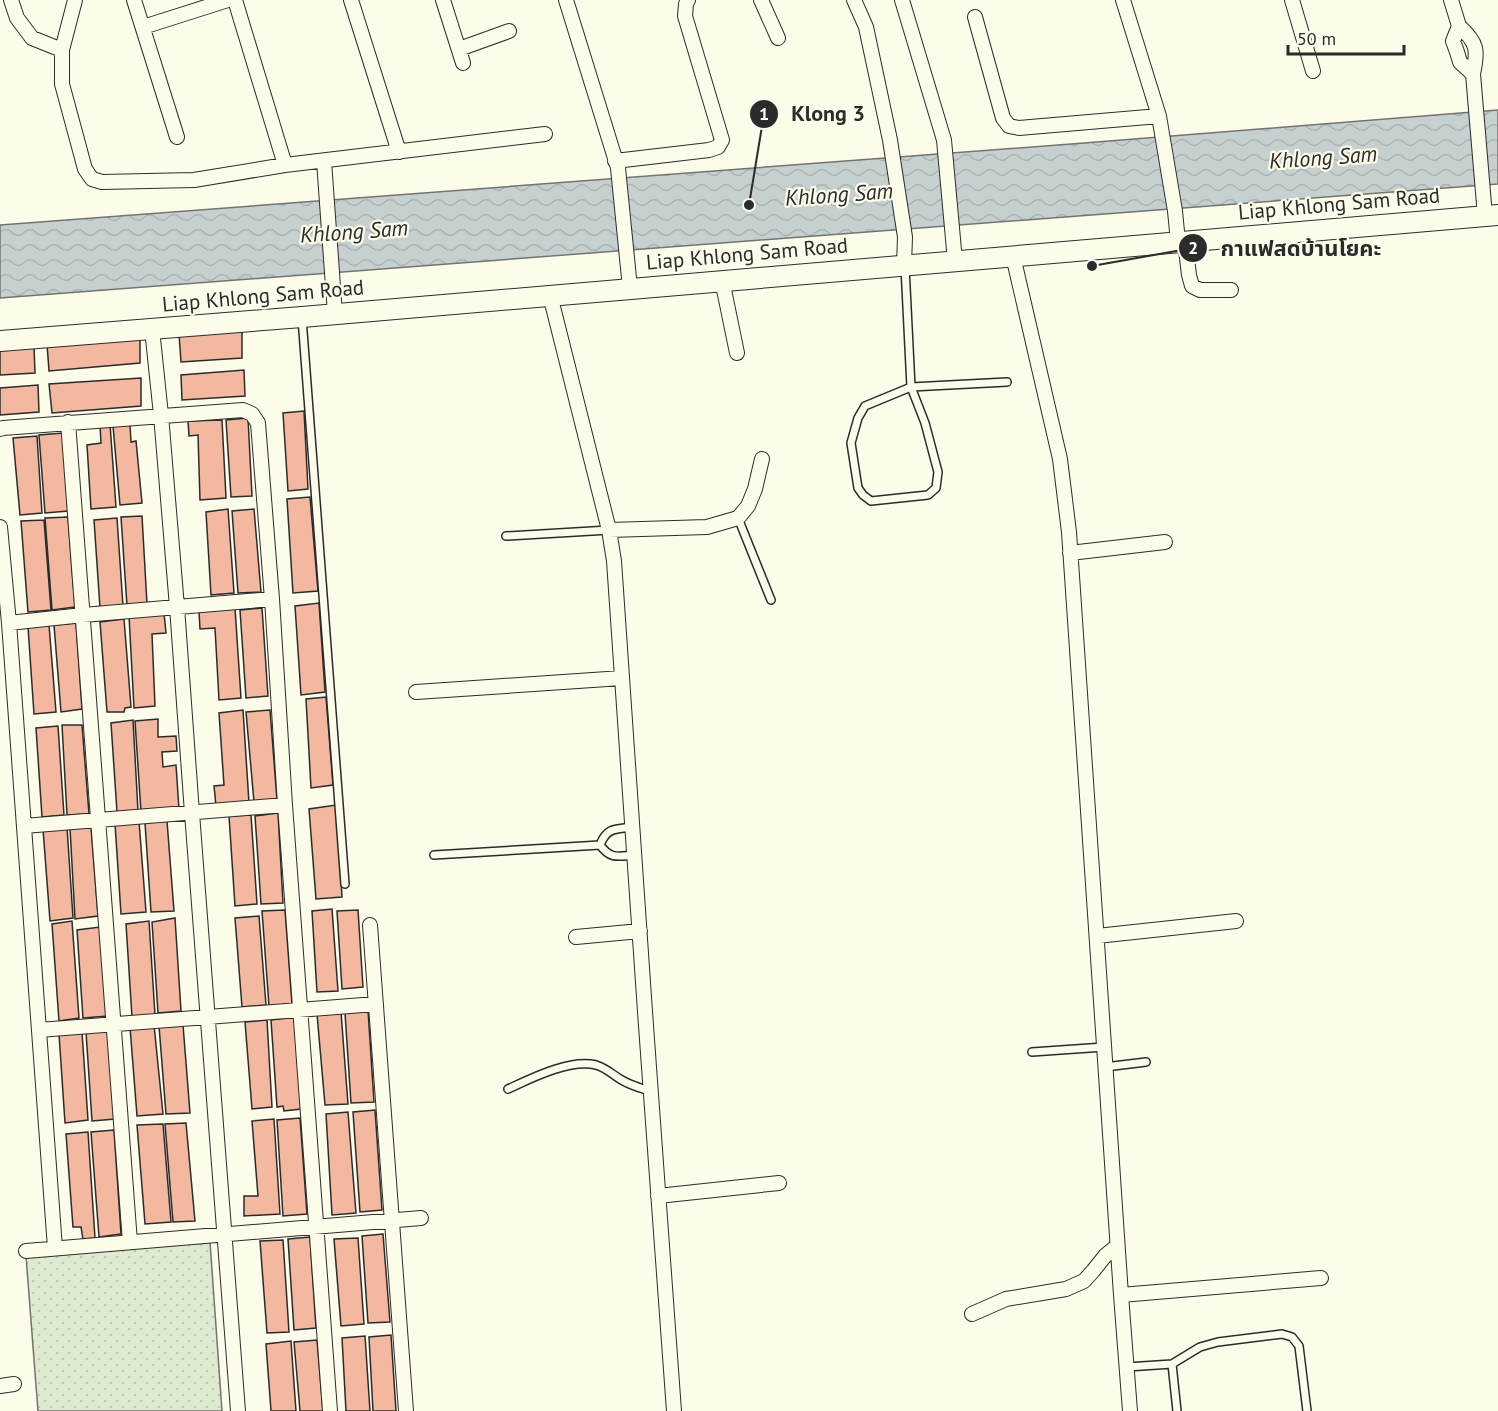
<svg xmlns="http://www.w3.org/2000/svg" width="1498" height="1411" font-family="'PT Sans','Noto Sans Thai',sans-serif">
<defs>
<pattern id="park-dots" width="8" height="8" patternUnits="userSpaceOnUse" patternTransform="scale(1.5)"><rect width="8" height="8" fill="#deebd1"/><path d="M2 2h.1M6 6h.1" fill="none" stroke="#bfcab4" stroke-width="1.8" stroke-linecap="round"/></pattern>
<pattern id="water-waves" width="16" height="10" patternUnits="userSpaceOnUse" patternTransform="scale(1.5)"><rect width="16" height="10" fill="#c7d0d0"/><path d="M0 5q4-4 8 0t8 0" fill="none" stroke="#abb3b3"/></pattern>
</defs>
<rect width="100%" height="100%" fill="#fdfbea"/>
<!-- park -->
<path fill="url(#park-dots)" stroke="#74746e" stroke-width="1.5" d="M210,1242l12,169h-184l-12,-155z"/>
<!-- water -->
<path fill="url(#water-waves)" stroke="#74746e" stroke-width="1.5" d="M1498,110v74l-1498,114v-73l1084,-82z"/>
<!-- building -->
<path fill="#f2b8a0" stroke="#2b2b2b" stroke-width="1.5" d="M242,329v29l-61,4 -2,-28z
M140,336v27l-91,8 -2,-27z
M34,346l1,27 -35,2v-26z
M244,370l1,26 -63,4 -1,-25z
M141,378v28l-89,7 -3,-29z
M38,385l1,27 -39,3v-27z
M304,411l4,78 -20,2 -5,-78z
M248,418l4,78 -21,1 -5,-77z
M222,420l4,78 -26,2 -2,-65 -9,1 -1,-15z
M110,424l6,83 -25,2 -4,-64 14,-2 -1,-18z
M130,425l1,17 5,-1 6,62 -22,2 -7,-79z
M63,433l5,78 -23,2 -6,-78z
M37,436l5,77 -22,2 -7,-77z
M310,497l8,94 -25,2 -6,-94z
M228,509l6,84 -23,2 -5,-83z
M254,509l7,83 -23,1 -6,-82z
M142,516l5,88 -20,2 -6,-89z
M68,517l7,90 -23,3 -7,-92z
M117,518l6,88 -23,2 -6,-88z
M44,520l7,90 -23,2 -7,-91z
M319,603l6,89 -24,3 -6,-89z
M235,608l6,90 -22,2 -4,-72 -15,1 -1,-18z
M262,608l6,88 -22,2 -6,-88z
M164,613l2,20 -14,1 3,72 -21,2 -5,-92z
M124,619l7,88 -6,1 -1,4h-17l-7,-90z
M76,623l6,86 -21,3 -7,-87z
M49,625l7,87 -22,2 -6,-87z
M326,697l7,88 -22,3 -5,-89z
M243,710l6,93 -33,3 -2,-20 10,-1 -5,-72z
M270,710l7,90 -23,2 -8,-90z
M158,719v18l18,-1 1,15 -15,1 1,15 13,-2 3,44 -38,3 -6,-91z
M133,720l5,91 -21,1 -6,-89z
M62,725h20l7,89 -22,1z
M58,726l6,89 -22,2 -6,-89z
M336,805l6,92 -26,2 -7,-90z
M278,813l5,90 -22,1 -6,-88z
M251,815l6,89 -22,2 -6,-90z
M139,821l7,91 -25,2 -6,-90z
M167,821l7,90 -23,1 -6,-89z
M67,827l6,91 -23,3 -7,-92z
M91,827l7,89 -23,3 -5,-91z
M332,909l6,82 -21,1 -5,-81z
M285,910l7,94 -23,2 -7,-95z
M358,910l5,77 -21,2 -5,-78z
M259,916l7,89 -24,2 -7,-89z
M175,918l6,93 -23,2 -6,-91z
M72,921l7,97 -20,3 -7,-97z
M149,921l6,94 -23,2 -6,-93z
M100,927l8,89 -25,2 -6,-88z
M368,1010l6,92 -23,1 -6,-90z
M341,1012l7,92 -23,1 -8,-91z
M295,1017l6,92 -17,2 -1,-5 -6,1 -6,-87z
M267,1020l5,87 -20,2 -7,-87z
M154,1025l9,89 -26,2 -7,-89z
M183,1025l7,88 -24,1 -7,-88z
M108,1030l7,89 -23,2 -6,-89z
M82,1032l6,88 -23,3 -6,-89z
M375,1110l7,100 -22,2 -7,-100z
M348,1112l8,101 -24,2 -6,-101z
M300,1118l7,96 -24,2 -6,-96z
M274,1119l6,95 -36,2v-20h14l-6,-75z
M186,1123l9,98 -22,1 -8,-98z
M163,1124l8,98 -26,2 -8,-99z
M114,1130l7,104 -22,3 -8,-105z
M88,1132l7,106 -12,1 -2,-12h-8l-7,-93z
M383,1234l7,88 -22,1 -6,-87z
M310,1237l6,91 -22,2 -6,-91z
M358,1238l6,86 -23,2 -7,-87z
M283,1240l6,92 -22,1 -7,-92z
M391,1335l5,76h-23l-4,-74z
M365,1336l5,75h-24l-4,-73z
M317,1340l6,71h-23l-6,-69z
M291,1341l5,70h-25l-5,-67z"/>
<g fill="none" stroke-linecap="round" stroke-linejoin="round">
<defs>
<path id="lane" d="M905,267l6,120 14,36 13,49 -2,16 -8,7 -57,6 -8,-6 -5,-7 -7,-45 7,-25 7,-12 46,-19 96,-5
M302,318l43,566
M738,518l33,82
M506,536l103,-6
M633,827c-17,2 -26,0 -33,18 11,15 18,11 35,10
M434,855l166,-10
M1032,1052l72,-5
M1105,1067l41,-5
M508,1089c24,-11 61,-30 88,-24 10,3 16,9 24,14 9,6 20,9 30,12
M1127,1367l45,-3
M1177,1411l-5,-47 28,-17 18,-5 64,-8 10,3 7,9 8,65"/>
<path id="street" d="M11,0l6,18 15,20 30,12
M75,0l-13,50v34l23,85 7,10 10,3 92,-2 91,-15 260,-31
M134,0l43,137
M235,0l50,165
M351,0l48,152
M443,0l20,63
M566,0l52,168 12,120
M761,0l17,38
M854,0l12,27 24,113 15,97 -1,28
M902,0l42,140 11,121
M1123,0l36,116 16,95 3,31
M1292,0l21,71
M1451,0l8,26 -6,15 4,11 3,10 13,12
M975,17l28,101 6,8 10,2 140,-12
M1459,26c19,17 19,25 14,48l12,142
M143,27l85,-27
M459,49l50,-18
M324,161l11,153
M615,161l94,-11 9,-3 4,-7 -37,-124 1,-12 2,-4
M1185,241l4,34 3,11 8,4h31
M1013,256l47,203 9,73 52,763 9,116
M722,280l15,73
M550,295l59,235 5,31c20,283 38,567 60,850
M152,329l9,86 16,192 15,206 46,598
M68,422l62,820
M0,429l3,-1 240,-18 9,4 6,9 14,176 13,206 45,606
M0,527l9,96 46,625
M609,530l98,-3 31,-9 10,-12 7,-17 7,-30
M1070,553l95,-11
M9,623l74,-8 189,-16
M416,692l206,-14
M24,826l261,-21
M370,925l36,486
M1097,936l139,-15
M576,937l64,-6
M39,1030l337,-26
M658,1196l121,-13
M26,1251l395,-33
M1121,1295l200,-17
M972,1314l34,-15 60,-10 18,-8 9,-10 12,-15 12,-10
M0,1386l14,-2"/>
<path id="secondary" d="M0,341l302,-24 1196,-102"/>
</defs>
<!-- lane casing -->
<use href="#lane" stroke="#2b2b2b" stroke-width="10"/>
<!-- street casing -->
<use href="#street" stroke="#2b2b2b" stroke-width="16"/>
<!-- secondary casing -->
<use href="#secondary" stroke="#2b2b2b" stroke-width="22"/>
<!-- lane -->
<use href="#lane" stroke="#fdfbea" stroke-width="7"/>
<!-- street -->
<use href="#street" stroke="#fdfbea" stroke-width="14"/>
<!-- secondary -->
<use href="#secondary" stroke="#fdfbea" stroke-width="20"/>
</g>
<g text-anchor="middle" stroke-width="4.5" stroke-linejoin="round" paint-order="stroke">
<!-- street labels -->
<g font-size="21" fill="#2b2b2b" stroke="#fdfbea">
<text transform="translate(1339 204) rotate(-5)" y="7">Liap Khlong Sam Road</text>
<text transform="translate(747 254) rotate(-5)" y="7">Liap Khlong Sam Road</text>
<text transform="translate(263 296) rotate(-5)" y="7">Liap Khlong Sam Road</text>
</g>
<!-- water labels -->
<g font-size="22" font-style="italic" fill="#2b2b2b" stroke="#fdfbea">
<text transform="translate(1323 157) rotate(-4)" y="8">Khlong Sam</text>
<text transform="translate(839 194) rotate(-4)" y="8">Khlong Sam</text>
<text transform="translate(354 231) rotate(-4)" y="8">Khlong Sam</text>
</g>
</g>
<!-- callouts -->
<path fill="none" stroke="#2b2b2b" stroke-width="2" d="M749 205L764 114M1092 266L1193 248"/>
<g fill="#2b2b2b" stroke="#fdfbea" stroke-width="2">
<circle cx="749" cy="205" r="6"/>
<circle cx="1092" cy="266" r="6"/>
<circle cx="764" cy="114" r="15"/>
<circle cx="1193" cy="248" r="15"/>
</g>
<g font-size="18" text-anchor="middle" font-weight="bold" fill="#fff">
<text x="764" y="120">1</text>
<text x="1193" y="254">2</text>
</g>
<g font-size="22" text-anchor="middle" font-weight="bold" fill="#2b2b2b" stroke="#fdfbea" stroke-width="4.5" stroke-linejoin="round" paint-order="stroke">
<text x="828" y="121">Klong 3</text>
<text x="1301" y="256">กาแฟสดบ้านโยคะ</text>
</g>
<!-- scale -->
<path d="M1288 45v9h116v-9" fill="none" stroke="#2b2b2b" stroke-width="3"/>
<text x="1297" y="45" font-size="18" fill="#2b2b2b" stroke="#fdfbea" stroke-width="4.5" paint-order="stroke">50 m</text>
</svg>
